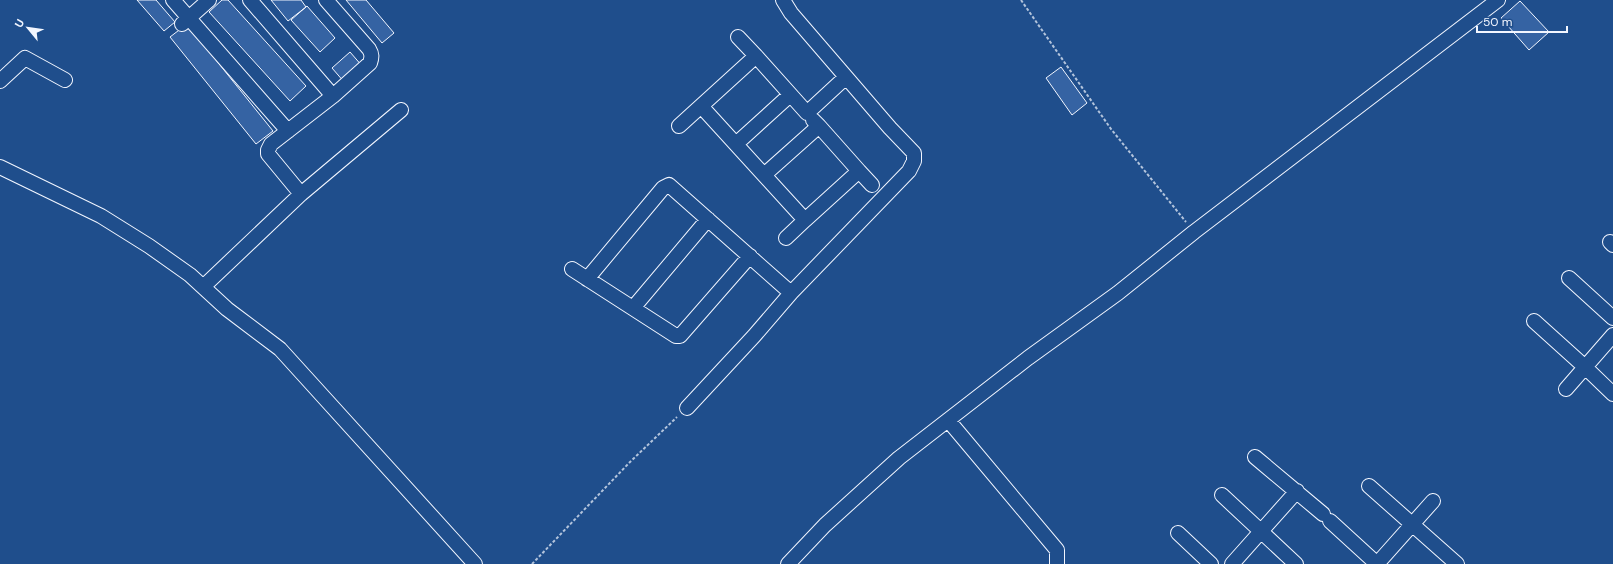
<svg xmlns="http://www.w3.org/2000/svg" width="1613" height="564" font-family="'DM Sans',sans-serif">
<rect width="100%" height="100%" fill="#1f4e8c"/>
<!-- building -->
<path fill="#3563a3" stroke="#f2f6ff" d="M137,0h19l19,22 -11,9z
M222,0h6l78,86 -16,15 -81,-89z
M271,0h30l5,7 -18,14z
M346,0h20l28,33 -12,10z
M1520,1l29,31 -20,18 -28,-32z
M307,6l28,32 -15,14 -29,-32z
M187,24l86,107 -17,13 -86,-107z
M350,52l13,15 -18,16 -13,-15z
M1061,67l26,36 -15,12 -26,-37z"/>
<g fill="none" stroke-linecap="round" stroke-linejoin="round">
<defs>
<path id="minor" d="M173,0l115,131
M250,0l83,96
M182,24l27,-24
M738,37l18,19
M0,81l25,-23 40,22
M679,126l22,-20
M819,126l40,45 -54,49 -104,-114 55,-50 51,57 39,-36
M736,144l54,-49
M0,167l101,49 48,30 41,29 37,34 53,40 195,215
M859,171l13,14
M764,175l55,-49 -6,-6
M301,194l-33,-40v-4l3,-6 62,-48 37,-33c2,-6 2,-9 -1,-14l-43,-49
M786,238l19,-18
M1610,242l3,3
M572,269l104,67h4l70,-80
M1569,278l44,40
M587,279l76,-91 6,-3 122,108
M203,287l98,-93 100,-84
M633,308l75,-89
M1534,321l51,46 28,27
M1566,389l47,-54
M687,408l67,-72 37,-43 118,-122 5,-10v-8l-24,-25 -99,-115 -8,-13
M948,420l109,130v14
M1255,457l68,57
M1369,486l88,78
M1222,495l74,69
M1330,521l47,43
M1178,533l33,31
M788,564l37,-39 74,-67 129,-100 90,-65 76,-61 304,-232
M1232,564l65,-73
M1377,564l56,-63"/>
</defs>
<!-- minor casing -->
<use href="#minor" stroke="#f2f6ff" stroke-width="16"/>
<!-- path -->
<path stroke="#b3c4dc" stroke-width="2" stroke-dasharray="3 2" stroke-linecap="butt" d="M1021,0l90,129 75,93
M532,564l98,-102 47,-45"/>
<!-- minor -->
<use href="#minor" stroke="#1f4e8c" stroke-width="14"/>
</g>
<!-- north arrow -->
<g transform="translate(28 28) rotate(299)" stroke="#1f4e8c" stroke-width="3" paint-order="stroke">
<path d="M0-3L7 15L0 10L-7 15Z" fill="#f2f6ff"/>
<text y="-6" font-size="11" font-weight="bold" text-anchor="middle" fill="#f2f6ff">U</text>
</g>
<!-- scale -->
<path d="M1477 26v6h90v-6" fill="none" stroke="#f2f6ff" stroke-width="2"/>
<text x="1483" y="26" font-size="12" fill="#f2f6ff" stroke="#1f4e8c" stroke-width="3" paint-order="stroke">50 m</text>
</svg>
